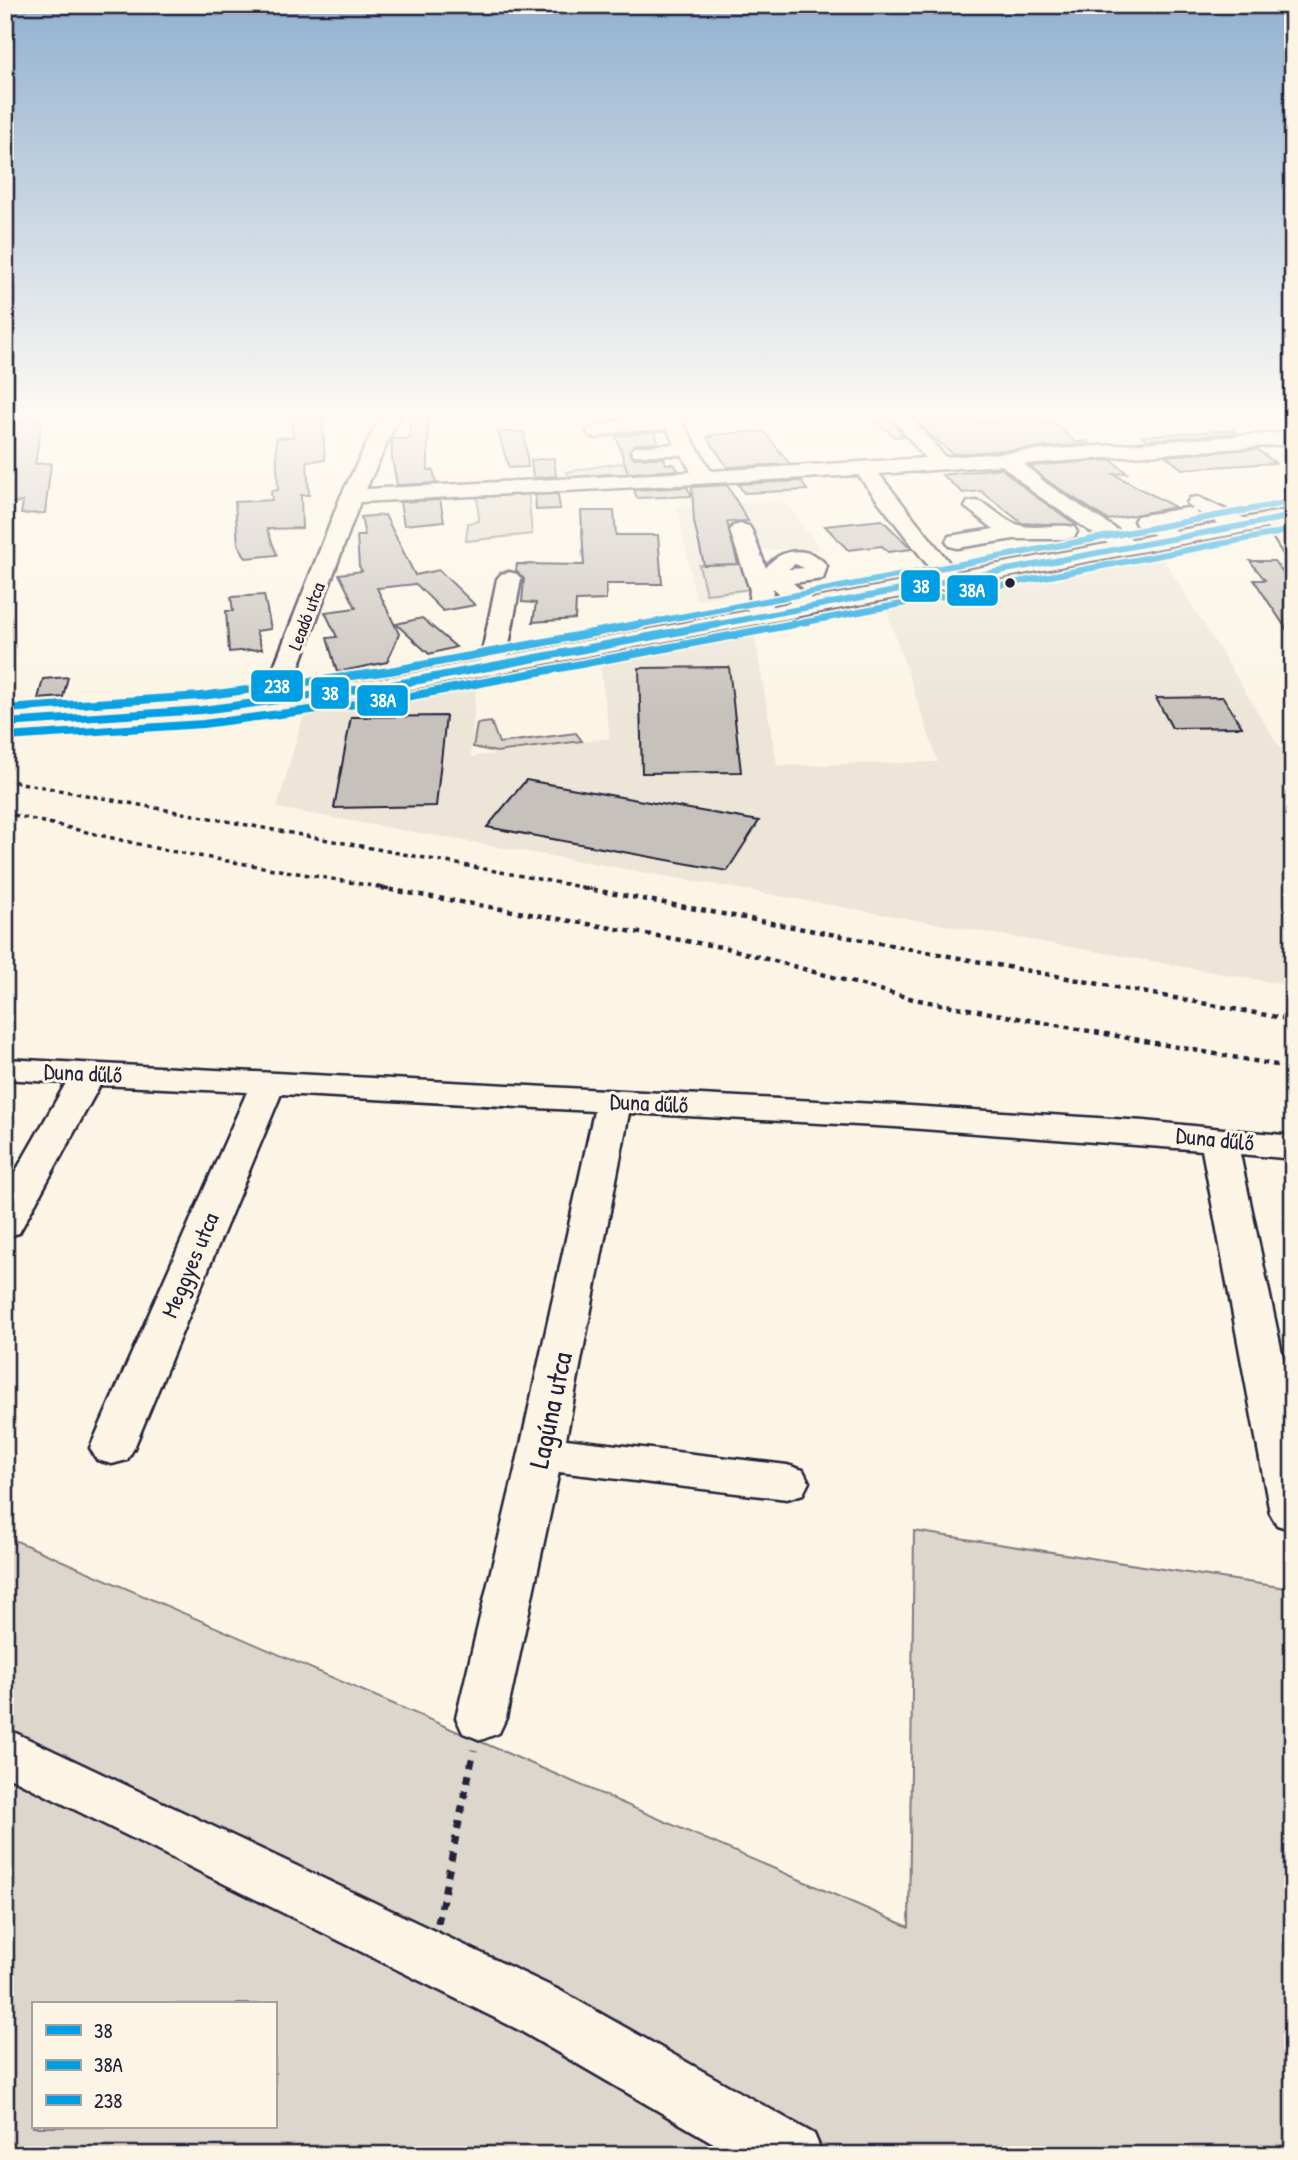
<svg xmlns="http://www.w3.org/2000/svg" width="1298" height="2160" font-family="'Patrick Hand',sans-serif">
<rect width="100%" height="100%" fill="#fcf5e5"/>
<filter id="ink" filterUnits="userSpaceOnUse"><feTurbulence type="fractalNoise" baseFrequency=".0143" numOctaves="2"/><feDisplacementMap in="SourceGraphic" scale="14" xChannelSelector="R" yChannelSelector="G"/><feConvolveMatrix kernelMatrix="1 2 1 2 8 2 1 2 1" color-interpolation-filters="sRGB"/></filter>
<g filter="url(#ink)">
<!-- built -->
<path fill="#ece5d8" d="M785,501l35,49h-63l19,37 -80,13 -19,-94z
M1160,553l133,216v217l-1016,-178 26,-91 173,-30 -5,70 139,-19 -10,-74 154,-32 23,134 161,-4 -52,-154z"/>
<!-- green -->
<path fill="#dcd6cc" stroke="#7f7c84" stroke-width="2" fill-rule="evenodd" d="M619,463l10,2 2,10 -22,-2 -37,5 -6,-6z
M528,490l4,44 -66,7 2,-18 11,-2 -2,-29z
M745,564l8,25 -47,5 -7,-29z
M491,722l8,21 77,-10 6,8 -86,11 -23,-5 4,-23z
M914,1531l379,58v566h-1288v-619l904,391zM33,2004h242v123h-242z"/>
<g fill="none" stroke-linecap="round" stroke-linejoin="round">
<!-- stream -->
<path stroke="#78757e" stroke-width="5" d="M326,686l23,-4"/>
</g>
<!-- building -->
<path fill="#c6c1bb" stroke="#22223b" stroke-width="2" d="M8,415h27l-2,5h9l-7,44 16,-1 -6,50 -24,1 2,-12 -18,2v-80z
M409,415h19v55h5l3,13 -39,2 -5,-27v-19h18z
M868,415h19l17,21 -9,1z
M912,415h40l8,7 77,-3 4,4 12,-1 22,20 12,-1 3,3 -137,10 -23,-19z
M322,416l3,44 -18,1 2,34h-8l1,33 -35,1 10,26 -31,3 -8,-14 -3,-42 37,-2 -1,-9 7,-1 -2,-52 17,-1 -2,-19z
M1232,430l5,3 -89,7 -5,-4z
M764,431l26,33 -63,3 -20,-30h5l-2,-2z
M498,432h26l4,35 -19,1z
M655,432l3,11 -24,1 -5,9 5,5h30l2,6h8l4,6 -50,3 -12,-37z
M1257,449l18,14 -93,6 -16,-13z
M554,458l2,18 -23,2 -2,-18z
M1111,460l16,13 -14,1 62,33 -67,13 -59,-38 -19,-16z
M1001,468l31,26 45,31 -55,-2 -41,-32 -18,2 -21,-18z
M801,481l6,9 -63,3 -6,-9z
M727,485l21,36 -21,1 11,42 -34,1 -10,-43 -2,-35z
M687,487l5,9 -55,2 -3,-8z
M558,494l2,15 -24,1 -1,-15z
M440,500l4,21 -40,4 -4,-23z
M581,511h33l2,24h42l4,49h-56v16l-30,1 -1,18 -42,3 3,-19 -14,-1 2,-23 -8,-8 1,-7 67,1z
M385,515l30,60 24,-5 36,35 -32,6 -27,-27 -39,4 22,46 -12,28 -50,10 -10,-34 10,-1 -12,-25 31,-4 -17,-34 23,-3 -3,-5 -2,-30h8l-4,-19z
M882,520l30,29 -24,3 -6,-6 -34,4 -23,-24z
M1250,561h24l15,19 4,-1v60l-39,-59h11z
M264,595l7,34 -15,2 6,18 -33,3 -3,-41h7l-2,-14z
M422,618l34,29 -27,7 -33,-30z
M729,667l12,105 -99,1 -3,-105z
M68,677l-5,20 -25,2 5,-20z
M1223,697l19,30 -70,1 -16,-30z
M446,716l-10,90 -102,2 17,-91z
M526,780l117,21 116,20 -32,50 -240,-44z"/>
<g fill="none" stroke-linecap="round" stroke-linejoin="round">
<defs>
<path id="minor" d="M381,415h19l-34,74 325,-17 -9,-17h-48l-3,-4 3,-4 41,-3 -8,-15 -44,2 -26,7 -7,-2 -3,-4 3,-4 32,-9 39,-1 -1,-3h18l33,56 214,-13 -35,-43h19l36,42 348,-25v12l-269,20 23,20 89,58 3,5 -3,5h-16l-87,-60 -31,-27 -123,9 84,106 -4,5h-16l-85,-110 -498,27 -74,200 -4,6 -9,2 -9,-2 -4,-6 81,-206z
M1198,497l50,23 3,5 -3,5c-18,4 -38,-12 -53,-20l3,4 -3,5 -29,5 20,14 -3,5 -8,2 -38,-19 -3,-5 3,-5 50,-8 6,1 -6,-6 3,-5z
M976,501c16,4 27,20 43,24 17,5 37,-2 55,2l3,5 -3,5 -8,2h-52l-57,9 -8,-2 -3,-5 3,-5 45,-7 -29,-22 3,-5z
M1269,513c23,6 24,24 24,44l-8,-2 -16,-25 -11,-10 3,-5z
M741,524l8,2 3,5 14,37c13,-21 46,-23 61,-2l-4,13 -30,4 28,24 -4,5h-16l-28,-24 -2,29 -3,5 -9,2 -9,-2 -3,-5 3,-27 -20,-59 3,-5zM795,564l9,4 -16,1z
M509,572l8,2 4,5 -16,88 -4,5 -9,3 -9,-3 -4,-5 18,-88 4,-5z
M5,1059l890,46 249,16 149,15v23l-53,-5 53,251v125l-16,-5 -7,-12 -68,-363 -307,-23 -266,-14 -63,326 221,26 16,5 6,12 -6,12 -16,5 -228,-27 -53,246 -7,15 -18,7 -18,-7 -7,-15 63,-265 75,-342 -313,-17 -147,354 -7,12 -15,4 -15,-4 -7,-12 157,-356 -147,-7 -76,139 -5,9 -14,4v-47l61,-107 -61,-4z
M5,1728l554,262 255,144 9,21h-89l-215,-125 -514,-255z"/>
<path id="major" d="M1293,509v14l-901,170 -190,26 -197,13v-18l197,-13 190,-24z"/>
</defs>
<!-- minor casing -->
<use href="#minor" stroke="#22223b" stroke-width="5"/>
<!-- major casing -->
<use href="#major" stroke="#22223b" stroke-width="6"/>
<!-- path-far2 -->
<path stroke="#22223b" stroke-width="3.5" stroke-dasharray="4.5 4.5" stroke-linecap="butt" d="M5,780l587,109
M5,813l159,37 226,39"/>
<!-- path-far1 -->
<path stroke="#22223b" stroke-width="4.5" stroke-dasharray="5 5" stroke-linecap="butt" d="M380,888l347,60 186,51 380,69
M583,888l710,132"/>
<!-- path -->
<path stroke="#22223b" stroke-width="7" stroke-dasharray="8 8" stroke-linecap="butt" d="M438,1923l36,-173"/>
<!-- minor -->
<use href="#minor" fill="#fcf5e5" fill-rule="evenodd"/>
<!-- major -->
<use href="#major" fill="#fcf5e5" fill-rule="evenodd"/>
<defs>
<path id="bus-1-far1" d="M709,626l584,-110"/>
<path id="bus-1" d="M5,723l197,-13 190,-25 326,-61"/>
<path id="bus-2-far1" d="M785,626l508,-96"/>
<path id="bus-2" d="M6,737l197,-13 192,-25 399,-75"/>
<path id="bus-3-far1" d="M632,626l658,-124"/>
<path id="bus-3" d="M5,709l196,-13 189,-25 251,-47"/>
</defs>
<!-- bus-1-far1 casing -->
<use href="#bus-1-far1" stroke="#fcf5e5" stroke-width="10"/>
<!-- bus-1 casing -->
<use href="#bus-1" stroke="#fcf5e5" stroke-width="12"/>
<!-- bus-2-far1 casing -->
<use href="#bus-2-far1" stroke="#fcf5e5" stroke-width="10"/>
<!-- bus-2 casing -->
<use href="#bus-2" stroke="#fcf5e5" stroke-width="12"/>
<!-- bus-3-far1 casing -->
<use href="#bus-3-far1" stroke="#fcf5e5" stroke-width="10"/>
<!-- bus-3 casing -->
<use href="#bus-3" stroke="#fcf5e5" stroke-width="12"/>
<!-- bus-1-far1 -->
<use href="#bus-1-far1" stroke="#009fe3" stroke-width="6"/>
<!-- bus-1 -->
<use href="#bus-1" stroke="#009fe3" stroke-width="8"/>
<!-- bus-2-far1 -->
<use href="#bus-2-far1" stroke="#009fe3" stroke-width="6"/>
<!-- bus-2 -->
<use href="#bus-2" stroke="#009fe3" stroke-width="8"/>
<!-- bus-3-far1 -->
<use href="#bus-3-far1" stroke="#009ee3" stroke-width="6"/>
<!-- bus-3 -->
<use href="#bus-3" stroke="#009ee3" stroke-width="8"/>
</g>
</g>
<!-- sky -->
<linearGradient id="sky" x2="0" y2="1"><stop stop-color="#92b1d0"/><stop offset="0.58" stop-color="#fefaf3"/><stop offset="1" stop-color="#fefaf3" stop-opacity="0"/></linearGradient>
<rect width="1298" height="717" fill="url(#sky)"/>
<!-- markers -->
<circle fill="#22223b" stroke="#fcf5e5" stroke-width="2.5" cx="1010" cy="583" r="6"/>
<g text-anchor="middle" stroke-width="6" stroke-linejoin="round" paint-order="stroke">
<!-- far-street labels -->
<g font-size="19" fill="#22223b" stroke="#fcf5e5">
<text transform="translate(306 616) rotate(-69)" y="7">Leadó utca</text>
</g>
<!-- street labels -->
<g font-size="23" fill="#22223b" stroke="#fcf5e5">
<text transform="translate(83 1073) rotate(3)" y="8">Duna dűlő</text>
<text transform="translate(649 1103) rotate(3)" y="8">Duna dűlő</text>
<text transform="translate(1215 1139) rotate(6)" y="8">Duna dűlő</text>
<text transform="translate(190 1265) rotate(-67)" y="8">Meggyes utca</text>
</g>
<!-- near-street labels -->
<g font-size="28" fill="#22223b" stroke="#fcf5e5">
<text transform="translate(550 1410) rotate(-78)" y="10">Lagúna utca</text>
</g>
</g>
<g stroke="#fcf5e5" stroke-width="2.5">
<rect x="900" y="569" width="41" height="34" rx="7" fill="#009fe3"/>
<rect x="946" y="574" width="53" height="33" rx="7" fill="#009fe3"/>
<rect x="250" y="669" width="54" height="34" rx="7" fill="#009ee3"/>
<rect x="310" y="676" width="40" height="34" rx="7" fill="#009fe3"/>
<rect x="356" y="684" width="53" height="33" rx="7" fill="#009fe3"/>
</g>
<g font-size="19" text-anchor="middle" font-weight="bold" fill="#fff">
<text x="921" y="593">38</text>
<text x="972" y="597">38A</text>
<text x="277" y="693">238</text>
<text x="330" y="700">38</text>
<text x="383" y="707">38A</text>
</g>
<!-- margin -->
<rect width="1298" height="2160" fill="none" stroke="#fcf5e5" stroke-width="28"/>
<rect x="14" y="14" width="1270" height="2132" fill="none" stroke="#22223b" stroke-width="2.5" filter="url(#ink)"/>
<!-- legend -->
<rect x="32" y="2002" width="245" height="126" fill="#fcf5e5" stroke="#a5a1a1" stroke-width="2"/>
<rect x="46" y="2025" width="35" height="10" fill="#009fe3" stroke="#a5a1a1" stroke-width="2"/>
<text x="94" y="2038" font-size="21" fill="#22223b">38</text>
<rect x="46" y="2060" width="35" height="10" fill="#009fe3" stroke="#a5a1a1" stroke-width="2"/>
<text x="94" y="2072" font-size="21" fill="#22223b">38A</text>
<rect x="46" y="2095" width="35" height="10" fill="#009ee3" stroke="#a5a1a1" stroke-width="2"/>
<text x="94" y="2108" font-size="21" fill="#22223b">238</text>
</svg>
